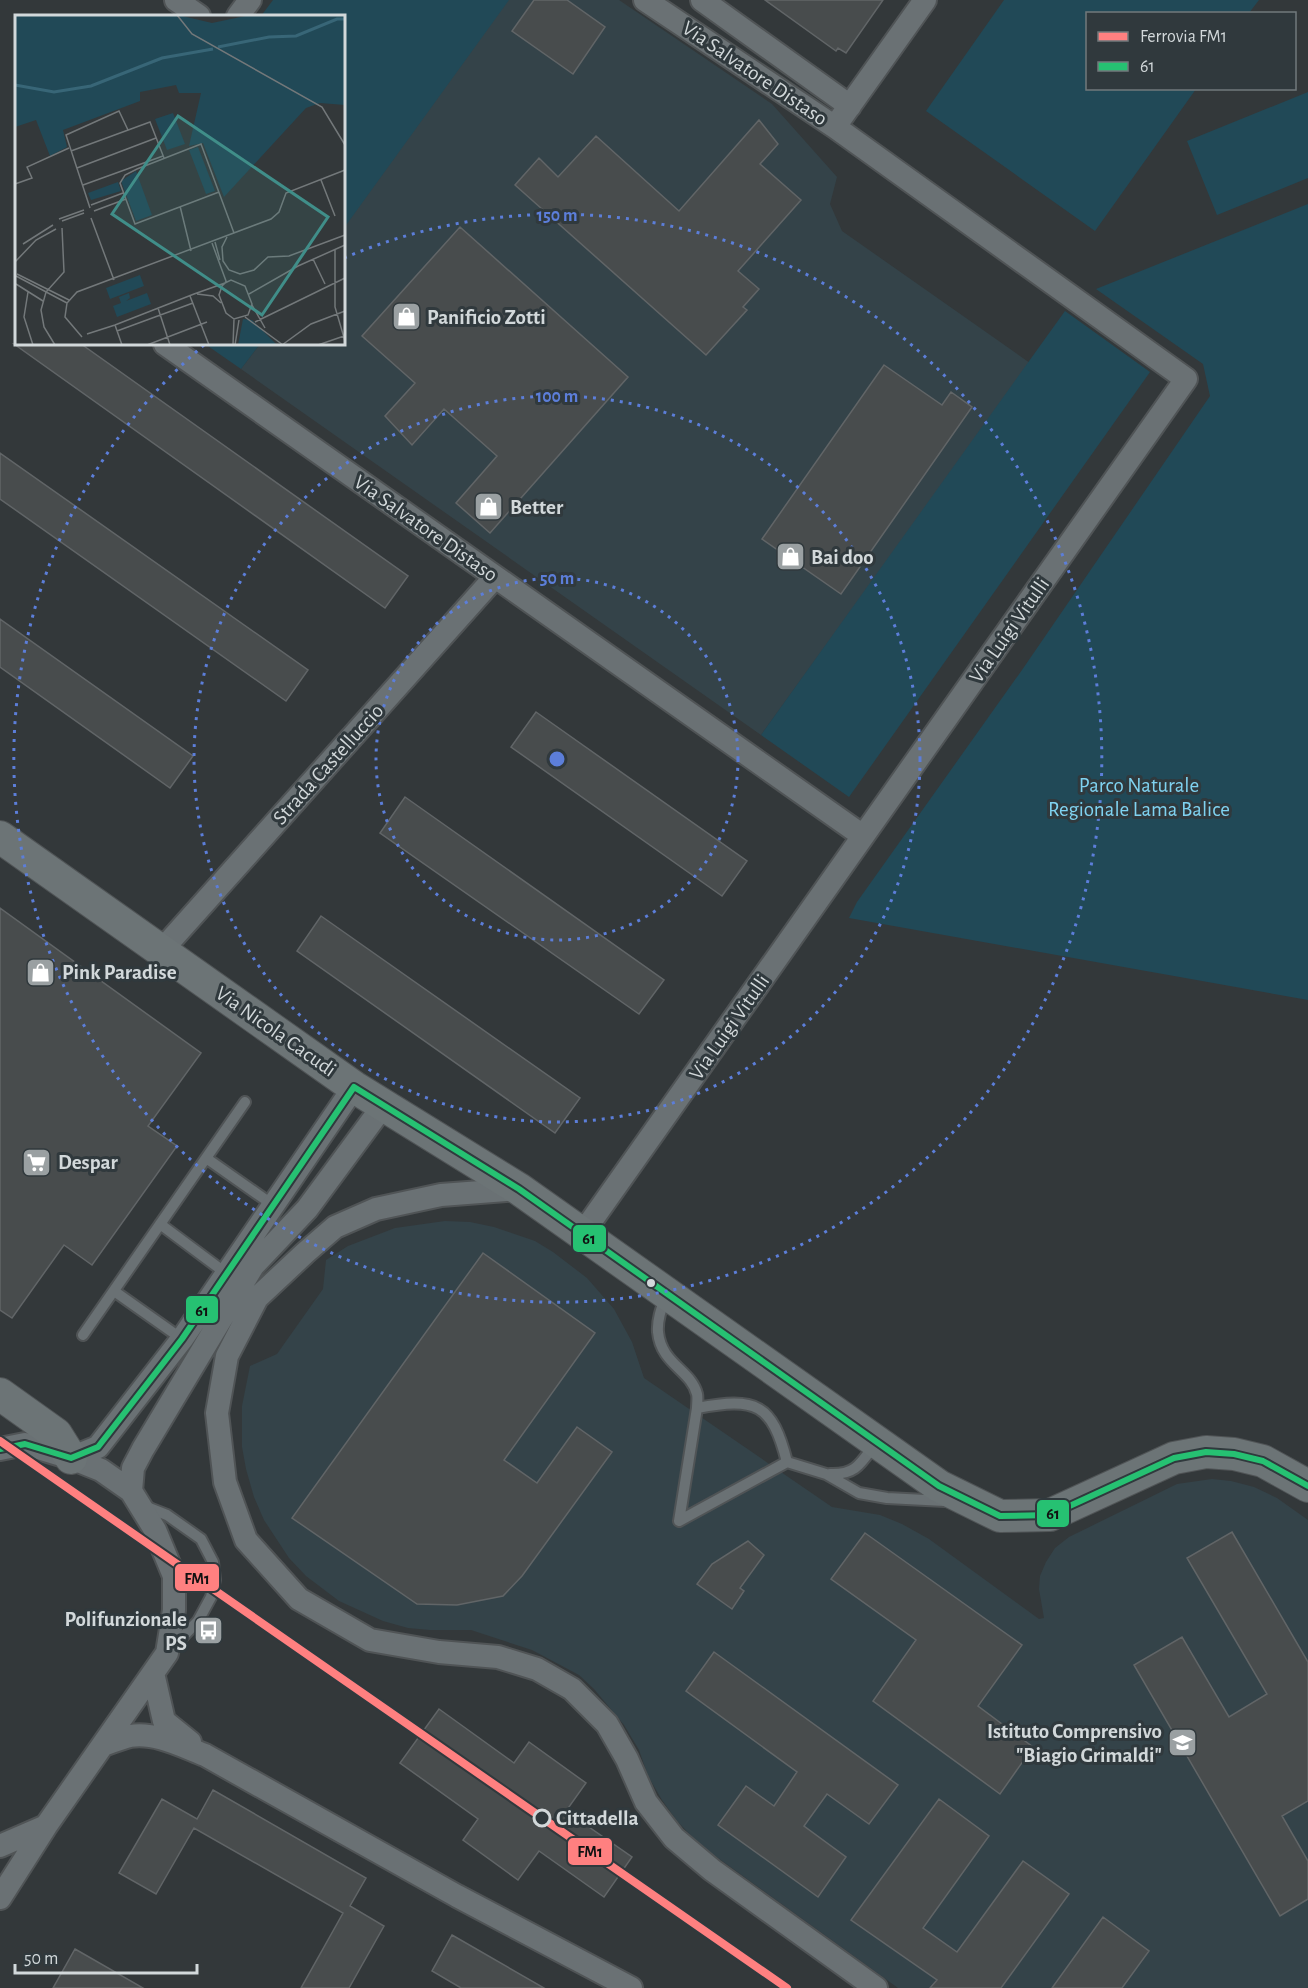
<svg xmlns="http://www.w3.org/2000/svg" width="1308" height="1988" font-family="'Alegreya Sans',sans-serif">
<rect width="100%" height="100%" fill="#33383a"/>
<!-- built -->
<path fill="#344349" d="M508,0h111l153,104 65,73 -7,27 12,27 188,132 -269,372 -520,-366 19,-25h84v-117z
M445,1221l25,1 24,5 41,14 18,11 34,26 27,31 18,33 12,36 188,129 48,8 22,9 27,15 110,80 5,-1 -5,-29 1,-13 6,-14 9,-14 14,-11 108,-53 35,-5 19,2 23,6 23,11 31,22v468h-410l-198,-143 -23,-24 -15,-21 -14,-24 -9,-26 -15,-25 -30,-36 -15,-14 -47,-25 -61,-20h-41l-22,-2 -25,-7 -44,-20 -33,-25 -17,-18 -25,-38 -10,-23 -8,-28 -4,-22v-41l8,-40 27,-12 46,-65 3,-29 22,-14 47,-18z"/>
<!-- green -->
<path fill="#214957" d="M273,0h236l-165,228v-212h-83z
M1004,0h255l-10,13 -161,1v74l108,1 -101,142 -169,-120z
M1308,92v86l-91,37 -30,-74z
M1308,204v796l-459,-82 8,-16 165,-232 188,-274 -7,-32 -107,-75z
M1065,311l85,61 -301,425 -88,-62z
M205,344h55l-19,25z"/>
<!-- building -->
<path fill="#484c4d" stroke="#616567" stroke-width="1.5" d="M534,0h33l38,27 -32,47 -61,-43z
M765,0h118l-37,53 -8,-5 -2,3z
M759,120l19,24 -18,20 41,36 -63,71 21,18 -16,18 4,3 -41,45 -191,-170 24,-27 19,19 38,-41 83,75z
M460,227l168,150 -138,156 -34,-30 41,-47 -53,-47 -32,36 -27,-29 30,-33 -53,-47z
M14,344h67l327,232 -23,32z
M884,365l58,40 9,-13 21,15 -131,187 -79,-55z
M0,453l308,217 -22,31 -286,-202z
M0,619l193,137 -23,32 -170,-121z
M536,712l211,149 -25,35 -211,-149z
M405,797l259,183 -25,34 -259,-181z
M0,908l201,145 -53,73 29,20 -85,119 -28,-20 -52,73 -12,-8z
M321,916l259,182 -25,35 -258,-182z
M483,1253l112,80 -91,127 33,23 40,-56 35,25 -90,124 -19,20 -46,9 -40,-1 -125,-86z
M1232,1532l76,130v139l-26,15 26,45v38l-28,17 -146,-251 48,-28 47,80 38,-23 -80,-136z
M865,1533l157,112 -44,61 55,41 -33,47 -127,-93 43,-61 -85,-61z
M748,1541l16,14 -24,33 4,3 -12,18 -35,-25 15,-20z
M714,1652l184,133 -29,39 -42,-30 -23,32 42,31 -28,40 -100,-72 28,-39 28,20 23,-34 -111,-81z
M439,1709l75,54 15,-21 57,41 -20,28 66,46 -28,40 -65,-46 -21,29 -55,-40 15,-21 -78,-56z
M213,1790l153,88 -16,28 34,20 -35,62h-48l42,-75 -149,-85 -38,66 -37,-21 43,-74 35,20z
M939,1799l50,37 -66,92 34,24 66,-91 46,33 -68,94h-71l7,-8 -86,-60z
M1103,1917l46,34 -27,37h-70z
M452,1935l92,53h-83l-29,-17z
M75,1949l68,39h-90z"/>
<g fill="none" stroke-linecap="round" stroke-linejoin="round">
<defs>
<path id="lane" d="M206,1158l67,47
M160,1224l67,50
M114,1291l68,48
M666,1296c-4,11 -9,23 -8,36 3,32 33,38 39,62 1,4 0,10 0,14l-18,113
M83,1335l162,-233
M697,1408c59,-11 75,-5 90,54
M830,1474c26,1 31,-11 45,-30
M144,1506l23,9 34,24 12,23 2,18 -4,17 -13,24 -27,28
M679,1521l108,-59 39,12 33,19 28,5 58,3"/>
<path id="street" d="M176,0l23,16
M702,0l148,106
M238,16l12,-16
M841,118l84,-118
M165,344l698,492
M161,951l334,-374
M519,1189l-78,6 -65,14 -41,18 -30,26 -48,45 -30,58 -10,57 8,69 21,58 53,59 71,41 69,12 59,5 39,12 35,20 35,35 20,35 19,43 28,36 38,32 164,118
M582,1234l604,-855 -351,-252 -190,-127
M0,1449l25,-5 46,14 30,12 30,21 24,39 19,46v34l-7,43 -121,173 -46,20
M71,1458l27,-11 84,-108 172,-252
M131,1491l2,-23 10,-19 110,-183 54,-57 76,-103
M153,1673l11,48 26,21
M103,1745c9,-3 18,-7 27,-9 26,-4 52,10 75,19l252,141 174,92
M0,1898l46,-72"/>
<path id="secondary" d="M0,837l354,250 165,102 420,297 61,30 50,-1 124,-57 32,-6 28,2 29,7 45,25
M0,1394l56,40 15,24"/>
</defs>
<!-- lane casing -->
<use href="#lane" stroke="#505456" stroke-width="14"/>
<!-- street casing -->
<use href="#street" stroke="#505456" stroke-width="26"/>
<!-- secondary casing -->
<use href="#secondary" stroke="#505456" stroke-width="34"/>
<!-- lane -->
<use href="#lane" stroke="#6a7174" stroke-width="10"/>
<!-- street -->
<use href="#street" stroke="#6a7174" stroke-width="22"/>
<!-- secondary -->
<use href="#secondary" stroke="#6c7476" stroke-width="32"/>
<defs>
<path id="bus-1" d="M0,1449l25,-5 46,14 27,-11 84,-108 172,-252 165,102 420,297 61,30 50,-1 124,-57 32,-6 28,2 29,7 45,25"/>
</defs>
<!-- bus-1 casing -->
<use href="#bus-1" stroke="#30393d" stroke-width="10"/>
<!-- bus-1 -->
<use href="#bus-1" stroke="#26c172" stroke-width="6"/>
<defs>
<path id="rail-1" d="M0,1441l787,547"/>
</defs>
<!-- rail-1 casing -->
<use href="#rail-1" stroke="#30393d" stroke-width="12"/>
<!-- rail-1 -->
<use href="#rail-1" stroke="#ff8080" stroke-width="8"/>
</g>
<!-- distance rings -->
<g fill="none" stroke="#5c7ed9" stroke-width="3" stroke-dasharray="3 6">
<circle cx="557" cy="759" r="181"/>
<circle cx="557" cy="759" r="363"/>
<path d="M344 258A544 544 0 1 1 204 345"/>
</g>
<!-- icons -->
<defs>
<symbol id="shop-square" viewBox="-11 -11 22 22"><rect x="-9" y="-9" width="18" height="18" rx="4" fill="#9aa0a2" stroke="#30393d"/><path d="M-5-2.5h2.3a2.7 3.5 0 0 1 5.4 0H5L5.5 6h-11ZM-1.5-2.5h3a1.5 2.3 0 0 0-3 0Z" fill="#fff"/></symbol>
<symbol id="supermarket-square" viewBox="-11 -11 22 22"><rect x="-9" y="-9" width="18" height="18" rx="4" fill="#9aa0a2" stroke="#30393d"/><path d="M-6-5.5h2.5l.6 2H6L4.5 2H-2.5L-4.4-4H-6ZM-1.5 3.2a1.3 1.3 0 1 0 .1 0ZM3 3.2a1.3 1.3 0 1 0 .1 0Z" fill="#fff"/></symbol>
<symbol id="bus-square" viewBox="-11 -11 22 22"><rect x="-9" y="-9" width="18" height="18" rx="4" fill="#9aa0a2" stroke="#30393d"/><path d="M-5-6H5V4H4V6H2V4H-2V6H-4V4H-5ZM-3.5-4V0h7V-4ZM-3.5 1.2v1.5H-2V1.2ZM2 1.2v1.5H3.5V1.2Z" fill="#fff"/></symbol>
<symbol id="school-square" viewBox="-11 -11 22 22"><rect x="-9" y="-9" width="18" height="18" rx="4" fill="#9aa0a2" stroke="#30393d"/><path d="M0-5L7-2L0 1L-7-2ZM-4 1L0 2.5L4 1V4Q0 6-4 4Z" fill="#fff"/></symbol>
</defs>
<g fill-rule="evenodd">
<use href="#shop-square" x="390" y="300" width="33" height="33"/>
<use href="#shop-square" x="472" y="490" width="33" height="33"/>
<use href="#shop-square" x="774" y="540" width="33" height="33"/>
<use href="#shop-square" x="24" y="956" width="33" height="33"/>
<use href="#supermarket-square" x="20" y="1146" width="33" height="33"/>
<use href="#bus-square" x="192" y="1614" width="33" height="33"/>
<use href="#school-square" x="1166" y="1726" width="33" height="33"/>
</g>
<!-- markers -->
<circle fill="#d2d8da" stroke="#30393d" stroke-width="2" cx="651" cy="1283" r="5"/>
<circle fill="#30393d" stroke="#d2d8da" stroke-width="3" cx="542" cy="1818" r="8"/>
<g text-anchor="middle" stroke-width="6" stroke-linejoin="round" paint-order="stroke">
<!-- street labels -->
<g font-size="21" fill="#d2d8da" stroke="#30393d">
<text transform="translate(755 73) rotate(34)" y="7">Via Salvatore Distaso</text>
<text transform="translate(426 528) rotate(35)" y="7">Via Salvatore Distaso</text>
<text transform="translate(1009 630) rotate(-55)" y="7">Via Luigi Vitulli</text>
<text transform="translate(328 764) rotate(-48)" y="7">Strada Castelluccio</text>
<text transform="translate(729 1027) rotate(-55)" y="7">Via Luigi Vitulli</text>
<text transform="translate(276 1031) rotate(35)" y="7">Via Nicola Cacudi</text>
</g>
<!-- poi labels -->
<g font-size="21" font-weight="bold" fill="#d2d8da" stroke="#30393d" text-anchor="start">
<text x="427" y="324">Panificio Zotti</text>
<text x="510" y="514">Better</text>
<text x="811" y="564">Bai doo</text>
<text x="62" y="979">Pink Paradise</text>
<text x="58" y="1169">Despar</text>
<text x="187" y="1626" text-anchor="end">Polifunzionale<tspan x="187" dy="24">PS</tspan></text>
<text x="1162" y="1738" text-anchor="end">Istituto Comprensivo<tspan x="1162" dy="24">"Biagio Grimaldi"</tspan></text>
</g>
<!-- park labels -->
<g font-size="21" fill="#7fd2f0" stroke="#30393d">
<text x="1139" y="792">Parco Naturale<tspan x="1139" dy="24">Regionale Lama Balice</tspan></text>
</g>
<!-- stop labels -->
<g font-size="21" font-weight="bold" fill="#d2d8da" stroke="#30393d" text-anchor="start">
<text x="556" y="1825">Cittadella</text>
</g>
</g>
<!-- overview -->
<g transform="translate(15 15)">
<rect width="330" height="330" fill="#33383a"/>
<path d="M0,0h163l34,8 38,-8h95v90l-25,-2 -14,5 -82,89 -21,-54 -14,3 12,-53h-22l-3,-8 -36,7v9l-77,29 4,17 -17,9 -14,-36 -21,7zM158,98l12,31 -18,6 -12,-31zM183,132l17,44 -9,3 -17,-44zM121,156l16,44 -16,6 -15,-40zM103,167l3,9 -30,9 -3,-7zM125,260l4,11 -34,13 -4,-11zM114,278l1,5 -4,3 21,-8 4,11 -34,13 -4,-11 8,-3 -2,-6zM228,304l9,1 25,25h-39z" fill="#214957"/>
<path fill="none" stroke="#386677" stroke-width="3" d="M203,32l51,-10 27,-1 41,-17h8M0,70l39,7 37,-6 71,-28 51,-9"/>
<path fill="none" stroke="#73787a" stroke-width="1.5" d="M162,0l15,19 130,73 23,38M56,136l79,-29 14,36M62,153l79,-30M306,165l14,36M0,169l17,-6 -5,-11 42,-19M68,170l80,-29M204,177l-84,32 -15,-41 5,-8 12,-6 64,-25 33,89M76,190l32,-12M165,191l11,45M75,193l-24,-73 53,-24 9,19M79,196l32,-12M76,203l23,62M44,204l25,-9M47,206l22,-8M212,222l-5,10 1,14 6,9 11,4 14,-4 14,-13 21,-1 56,-21M200,227l5,18M8,229l30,-19M320,235v57l10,34M298,244l12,25M0,247l21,-22 20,-11M2,259l52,26M1,261l51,27M1,269l27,17M13,277l-4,25 9,28M182,279l16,2 8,7M234,279l49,-28 47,-21M175,281l19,49M237,290l13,23M143,293l12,37M230,302l38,28M240,307l90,-44M100,310l7,20M102,316l76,-28M72,319l28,-9 79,-31 31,-11 6,-3 14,6 7,18 -4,11 -14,4 -8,-6 -7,-18 3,-9 3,-3 1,-2 -14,-38M67,322l-17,-20 2,-14 10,-11 194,-73 8,-7 7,-19 59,-23M40,330l-11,-18 -3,-17 5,-18 18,-20 -2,-44M132,330l60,-23M218,330l1,-26M220,330l4,-25M267,330l29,-21 34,-13M303,330l26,-9"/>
<path fill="#408e89" fill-opacity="0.15" stroke="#408e89" stroke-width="3" d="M163,101l150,101 -66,98 -150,-101z"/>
<rect width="330" height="330" fill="none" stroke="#d2d8da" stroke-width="3"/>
</g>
<circle cx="557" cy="759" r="9" fill="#5c7ed9" stroke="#30393d" stroke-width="3"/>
<g font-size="18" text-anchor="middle" font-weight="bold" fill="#5c7ed9" stroke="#30393d" stroke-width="6" stroke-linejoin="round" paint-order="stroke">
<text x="557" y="221">150 m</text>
<text x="557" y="402">100 m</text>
<text x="557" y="584">50 m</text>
</g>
<g stroke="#30393d" stroke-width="2">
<rect x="572" y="1224" width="35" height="29" rx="6" fill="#26c172"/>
<rect x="185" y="1295" width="34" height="29" rx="6" fill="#26c172"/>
<rect x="1036" y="1499" width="34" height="29" rx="6" fill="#26c172"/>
<rect x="174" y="1563" width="46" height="29" rx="6" fill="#ff8080"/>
<rect x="567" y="1837" width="46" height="29" rx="6" fill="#ff8080"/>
</g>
<g font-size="16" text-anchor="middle" font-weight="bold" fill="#111">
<text x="589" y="1244">61</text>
<text x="202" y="1316">61</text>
<text x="1053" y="1519">61</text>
<text x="197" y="1584">FM1</text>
<text x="590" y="1857">FM1</text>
</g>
<!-- legend -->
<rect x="1086" y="12" width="210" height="78" fill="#30393d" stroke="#71797c" stroke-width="1.5"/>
<rect x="1098" y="32" width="30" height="9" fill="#ff8080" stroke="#71797c" stroke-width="1.5"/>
<text x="1140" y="42" font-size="18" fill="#d2d8da">Ferrovia FM1</text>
<rect x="1098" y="62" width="30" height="9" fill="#26c172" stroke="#71797c" stroke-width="1.5"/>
<text x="1140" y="72" font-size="18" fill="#d2d8da">61</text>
<!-- scale -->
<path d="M15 1964v9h182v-9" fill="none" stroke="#d2d8da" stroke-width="3"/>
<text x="24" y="1964" font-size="18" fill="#d2d8da" stroke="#30393d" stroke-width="4.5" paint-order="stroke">50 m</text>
</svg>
